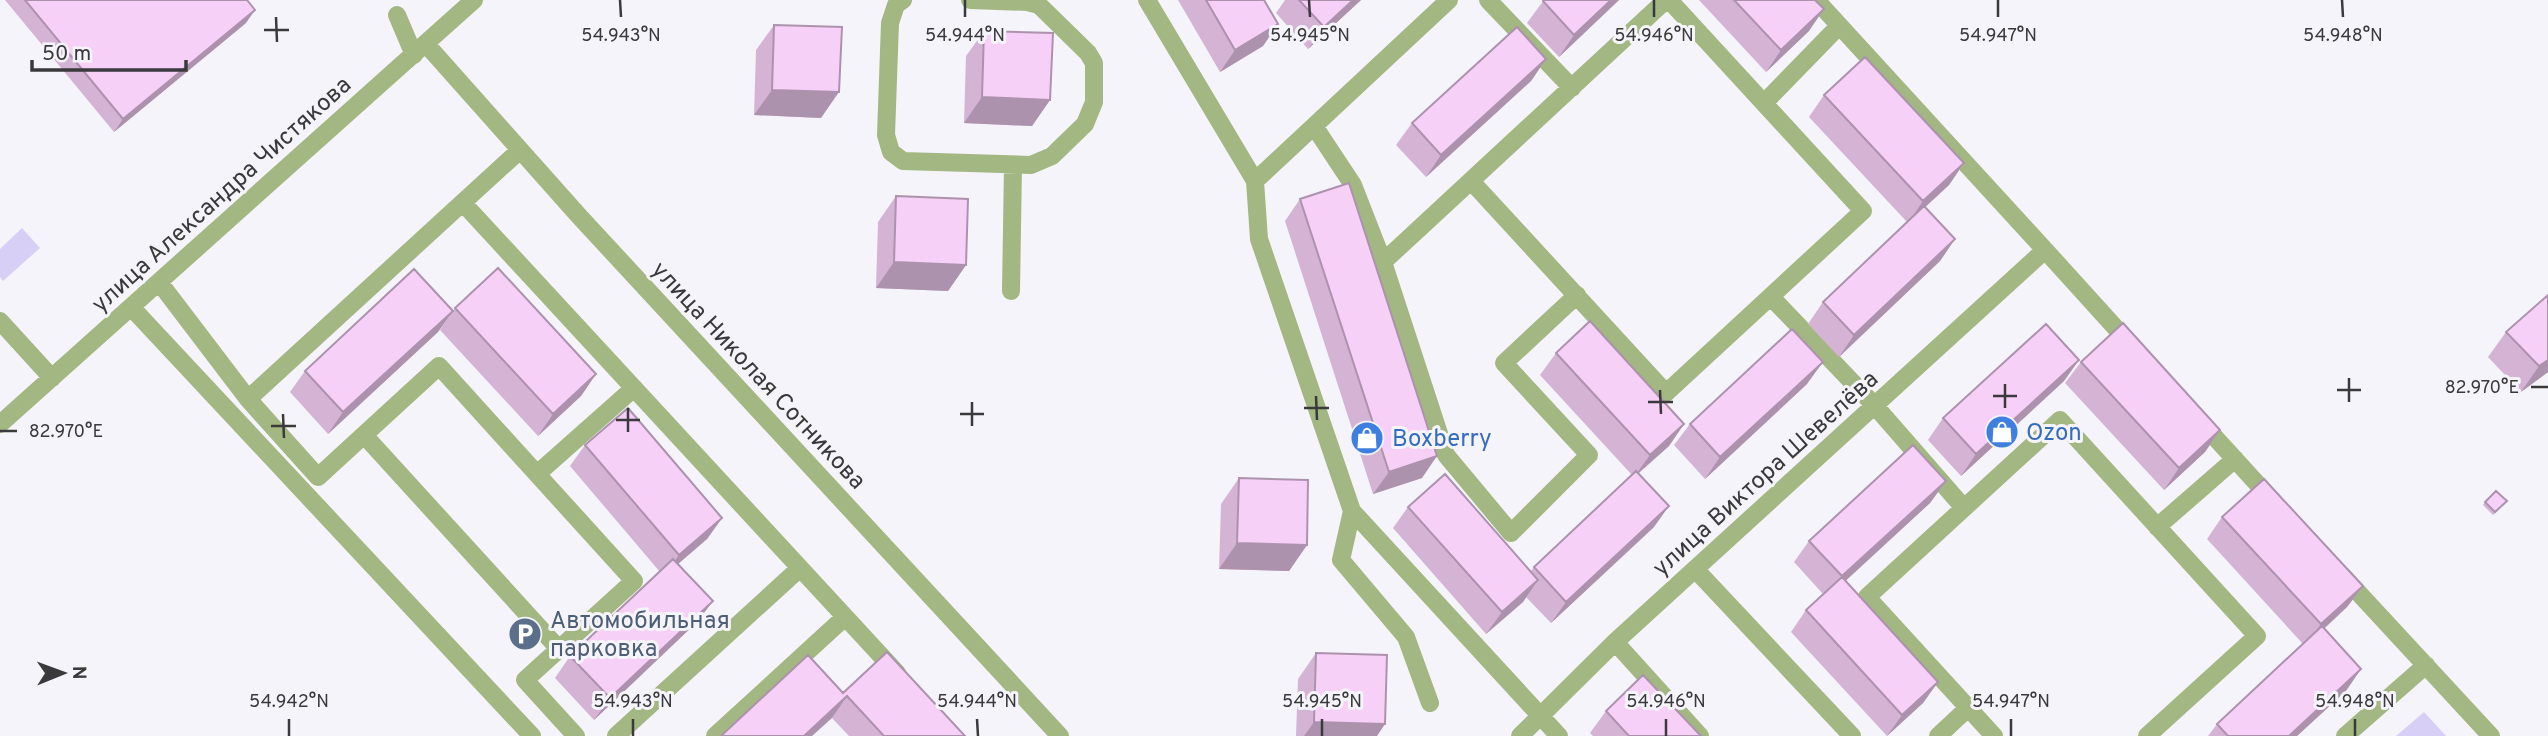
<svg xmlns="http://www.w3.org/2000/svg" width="2548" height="736" font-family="Overpass,sans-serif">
<rect width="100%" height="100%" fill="#f5f4fa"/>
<!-- green -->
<path fill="#d8cff6" d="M22,228l18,20 -37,33 -3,-4v-28z
M2424,712l22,24h-50z"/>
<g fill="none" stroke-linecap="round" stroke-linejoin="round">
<!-- minor -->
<path stroke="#a2b781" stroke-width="18" d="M903,0l-7,5 -6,18 -4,112 5,17 12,9 128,4 21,-9 33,-32 9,-22v-39l-6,-10 -49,-48 -12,-3 -57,-2
M1147,0l108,181 4,58 93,272 207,225
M1488,0l84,88
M397,15l17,40
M426,44l153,172 481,520
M1764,103l75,-77
M1314,126l39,59 30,77 63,193 65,78 78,-78 -85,-92 73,-68
M520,150l-272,249 70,78 121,-111 195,215 -109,99 51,56
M1255,181l194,-181
M1471,181l195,212 197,-182 -194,-211
M463,203l434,470
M2045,250l87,96
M1383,262l283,-262
M159,282l89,117
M1011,291l2,-126
M1771,297l104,109 89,102
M131,307l401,429
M0,321l52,57
M2200,421l73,80
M0,424l474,-424
M364,435l195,214
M537,474l97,-86
M1352,511l-11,49 65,77 24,66
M2157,527l78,-68
M1695,569l157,167
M2342,575l149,161
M1615,642l85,94
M616,736l184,-168
M715,736l130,-119
M1520,736l95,-94 430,-392 -229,-250
M1938,736l30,-28
M1994,736l-127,-139 193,-177 197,216 -110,100
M2345,736l81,-71"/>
</g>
<!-- wall -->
<path fill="#d4b3d5" d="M5,0h242l-1,23 -132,109z
M1178,0h86l14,24 -15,22 -43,26z
M1285,0h76l-53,49 -32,-36z
M1544,0h75l-60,57 -32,-34z
M1699,0h116l-6,31 -43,41z
M774,25l47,93 -67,-3 2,-65z
M984,31l66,69 -18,26 -68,-3 2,-67z
M1546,59l-15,22 -105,96 -30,-32 16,-22z
M1824,95l140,68 -15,22 -24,22 30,32 -15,22 -101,96 -31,-33 15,-22 84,-80 -98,-105z
M896,196l70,69 -18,26 -72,-3 2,-66z
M1300,199l122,279 -49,16 -88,-273z
M2548,295v77l-27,20 -33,-35 18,-25z
M455,308l141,66 -15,22 -43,40 -98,-106z
M453,311l-15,21 -110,102 -38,-42 15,-21z
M1556,353l128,71 -15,22 -30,27 15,54 -103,96 -25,-26 -3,5 -37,32 -93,-106 15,-21 122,65 4,-5 98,-92 -92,-100z
M2079,360l-15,21 -103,95 -33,-36 15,-22z
M2081,362l139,68 -15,22 -41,38 -99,-107z
M1807,384l-102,95 -31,-34 16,-21z
M585,445l137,73 -15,21 -29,25 35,37 -16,21 -103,98 -39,-42 15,-22 90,-84 -90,-106z
M1239,478l68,67 -18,26 -70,-2 2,-65z
M1946,481l-16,22 -85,78 93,101 -15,21 -36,33 -96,-104 15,-22 17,-16 -29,-32 15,-21z
M2485,502l19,2 -11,11 -10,-10z
M2222,517l141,69 -16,21 -23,22 22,62 -49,45h-89l9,-12 86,-80 -96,-105z
M1316,653l61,83h-81l2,-57z
M843,693l122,43h-116l-17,-18z
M1606,711l95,25h-108l-3,-3z"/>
<!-- shaded-wall -->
<path fill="#ad92ae" d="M1353,0h8l-53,49 16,-22z
M1611,0h8l-60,57 15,-22z
M1824,9l-15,22 -43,41 15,-22z
M255,10l-9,13 -132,109 9,-13z
M1278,24l-15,22 -43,26 15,-22z
M1546,59l-15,22 -105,96 15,-22z
M772,90l67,2 -18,26 -67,-3z
M982,97l68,3 -18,26 -68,-3z
M1964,163l-15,22 -41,38 15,-22z
M1955,239l-15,22 -101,96 15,-22z
M894,262l72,3 -18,26 -72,-3z
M453,311l-15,21 -110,102 15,-22z
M2079,360l-15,21 -103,95 15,-22z
M2548,360v12l-27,20 18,-26z
M1823,362l-16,22 -102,95 15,-22z
M596,374l-15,22 -43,40 15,-22z
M1684,424l-15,22 -35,31 16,-22z
M2220,430l-15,22 -41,38 15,-22z
M1437,456l-15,22 -49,16 16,-22z
M1946,481l-16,22 -103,95 15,-22z
M1669,506l-15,21 -103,96 15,-21z
M722,518l-15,21 -43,37 15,-21z
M1237,543l70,2 -18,26 -70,-2z
M1538,580l-15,22 -37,32 16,-22z
M2363,586l-16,21 -42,39 16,-22z
M713,601l-16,21 -103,98 16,-22z
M2361,669l-15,22 -49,45h-8z
M1938,682l-15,21 -36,33 15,-21z
M847,696l-15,22 -20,18h-8z
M1314,722l71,2 -8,12h-73z"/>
<!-- building -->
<path fill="#f7d0f8" stroke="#ad92ae" stroke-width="2" d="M25,0h222l8,10 -132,109z
M1206,0h58l14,24 -43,26z
M1299,0h54l-29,27z
M1544,0h67l-37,35 -31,-34z
M1734,0h81l9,9 -43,41z
M774,25l68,2 -3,65 -67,-2z
M1517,27l29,32 -105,96 -29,-32z
M984,31l69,2 -3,67 -68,-3z
M1865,57l99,106 -41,38 -99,-106z
M1349,183l88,273 -48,16 -89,-273z
M896,196l72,3 -2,66 -72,-3z
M1924,206l31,33 -101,96 -31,-33z
M498,268l98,106 -43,40 -98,-106z
M414,269l39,42 -110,101 -38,-41z
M2548,295v65l-9,6 -33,-34z
M1590,321l94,103 -34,31 -94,-102z
M2123,323l97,107 -41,38 -98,-106z
M2046,324l33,36 -103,94 -33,-36z
M1792,329l31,33 -103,95 -30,-33z
M628,408l94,110 -43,37 -94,-110z
M1913,445l33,36 -104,95 -33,-35z
M1636,471l33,35 -103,96 -32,-35z
M1445,474l93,106 -36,32 -94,-105z
M1239,478l69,2 -1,65 -70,-2z
M2264,479l99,107 -42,38 -99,-107z
M2496,491l11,10 -12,11 -10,-10z
M673,559l40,42 -103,97 -40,-42z
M1842,577l96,105 -36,33 -96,-105z
M2322,626l39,43 -72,67h-61l-11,-12z
M887,652l78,84h-81l-37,-40 -43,40h-83l87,-81 35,38z
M1316,653l71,2 -2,69 -71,-2z
M1643,675l58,61h-72l-23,-25z"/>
<!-- ticks -->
<path fill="none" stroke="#3a393c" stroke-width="2.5" d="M620,0l1,17M965,0v17M1309,0l1,17M1654,0v17M1998,0v17M2342,0l1,17M276,17l1,25M264,30h25M2349,378v24M2005,384v24M2531,387h17M1660,390l1,24M2337,390h24M1316,396l1,24M1993,396h24M972,402v24M1648,402h25M628,408v24M1304,408h25M283,414l1,24M960,414h24M616,420h24M271,426h25M0,431h17M289,719v17M633,719v17M977,719l1,17M1322,719v17M1666,719v17M2011,719v17M2355,719v17"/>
<!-- icons -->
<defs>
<symbol id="shop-disc" viewBox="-11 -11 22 22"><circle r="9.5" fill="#3f7fe0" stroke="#f5f4fa"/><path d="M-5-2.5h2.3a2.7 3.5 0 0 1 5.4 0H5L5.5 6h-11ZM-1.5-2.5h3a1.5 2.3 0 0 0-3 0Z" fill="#fff"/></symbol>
<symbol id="parking-disc" viewBox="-11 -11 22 22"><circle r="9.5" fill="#5c6f8a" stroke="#f5f4fa"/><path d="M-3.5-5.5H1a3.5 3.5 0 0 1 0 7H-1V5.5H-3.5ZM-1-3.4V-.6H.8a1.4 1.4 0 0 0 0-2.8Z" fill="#fff"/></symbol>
</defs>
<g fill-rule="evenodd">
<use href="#shop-disc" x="1983" y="413" width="38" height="38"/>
<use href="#shop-disc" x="1348" y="419" width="38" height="38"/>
<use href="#parking-disc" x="506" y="615" width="38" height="38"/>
</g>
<g text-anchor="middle" stroke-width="6" stroke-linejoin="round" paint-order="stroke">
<!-- street labels -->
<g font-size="24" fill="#3a393c" stroke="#f5f4fa">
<text transform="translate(221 194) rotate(-42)" y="8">улица Александра Чистякова</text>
<text transform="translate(759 375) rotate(47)" y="8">улица Николая Сотникова</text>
<text transform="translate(1765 473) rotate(-42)" y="8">улица Виктора Шевелёва</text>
</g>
<!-- shop labels -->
<g font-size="24" fill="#366cbe" stroke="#f5f4fa" text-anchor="start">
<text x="2026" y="440">Ozon</text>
<text x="1392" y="446">Boxberry</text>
</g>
<!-- service labels -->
<g font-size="24" fill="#4e5e75" stroke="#f5f4fa" text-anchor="start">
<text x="550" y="628">Автомобильная<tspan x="550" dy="28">парковка</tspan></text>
</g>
</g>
<g font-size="18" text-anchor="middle" fill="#3a393c" stroke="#f5f4fa" stroke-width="6" stroke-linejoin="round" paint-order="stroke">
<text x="621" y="41">54.943°N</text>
<text x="965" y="41">54.944°N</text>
<text x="1310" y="41">54.945°N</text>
<text x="1654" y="41">54.946°N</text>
<text x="1998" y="41">54.947°N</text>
<text x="2343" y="41">54.948°N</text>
<text x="2482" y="393">82.970°E</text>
<text x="66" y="437">82.970°E</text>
<text x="289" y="707">54.942°N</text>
<text x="633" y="707">54.943°N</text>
<text x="977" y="707">54.944°N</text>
<text x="1322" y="707">54.945°N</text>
<text x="1666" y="707">54.946°N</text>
<text x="2011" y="707">54.947°N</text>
<text x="2355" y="707">54.948°N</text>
</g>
<!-- north arrow -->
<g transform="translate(63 673) rotate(89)" stroke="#f5f4fa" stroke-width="5" paint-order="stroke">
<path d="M0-5L12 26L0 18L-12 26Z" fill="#3a393c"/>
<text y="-10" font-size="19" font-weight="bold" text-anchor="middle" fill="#3a393c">N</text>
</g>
<!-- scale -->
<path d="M32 60v10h154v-10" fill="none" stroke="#3a393c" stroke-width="3.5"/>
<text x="42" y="60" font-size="21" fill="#3a393c" stroke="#f5f4fa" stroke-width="5" paint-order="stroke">50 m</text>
</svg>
